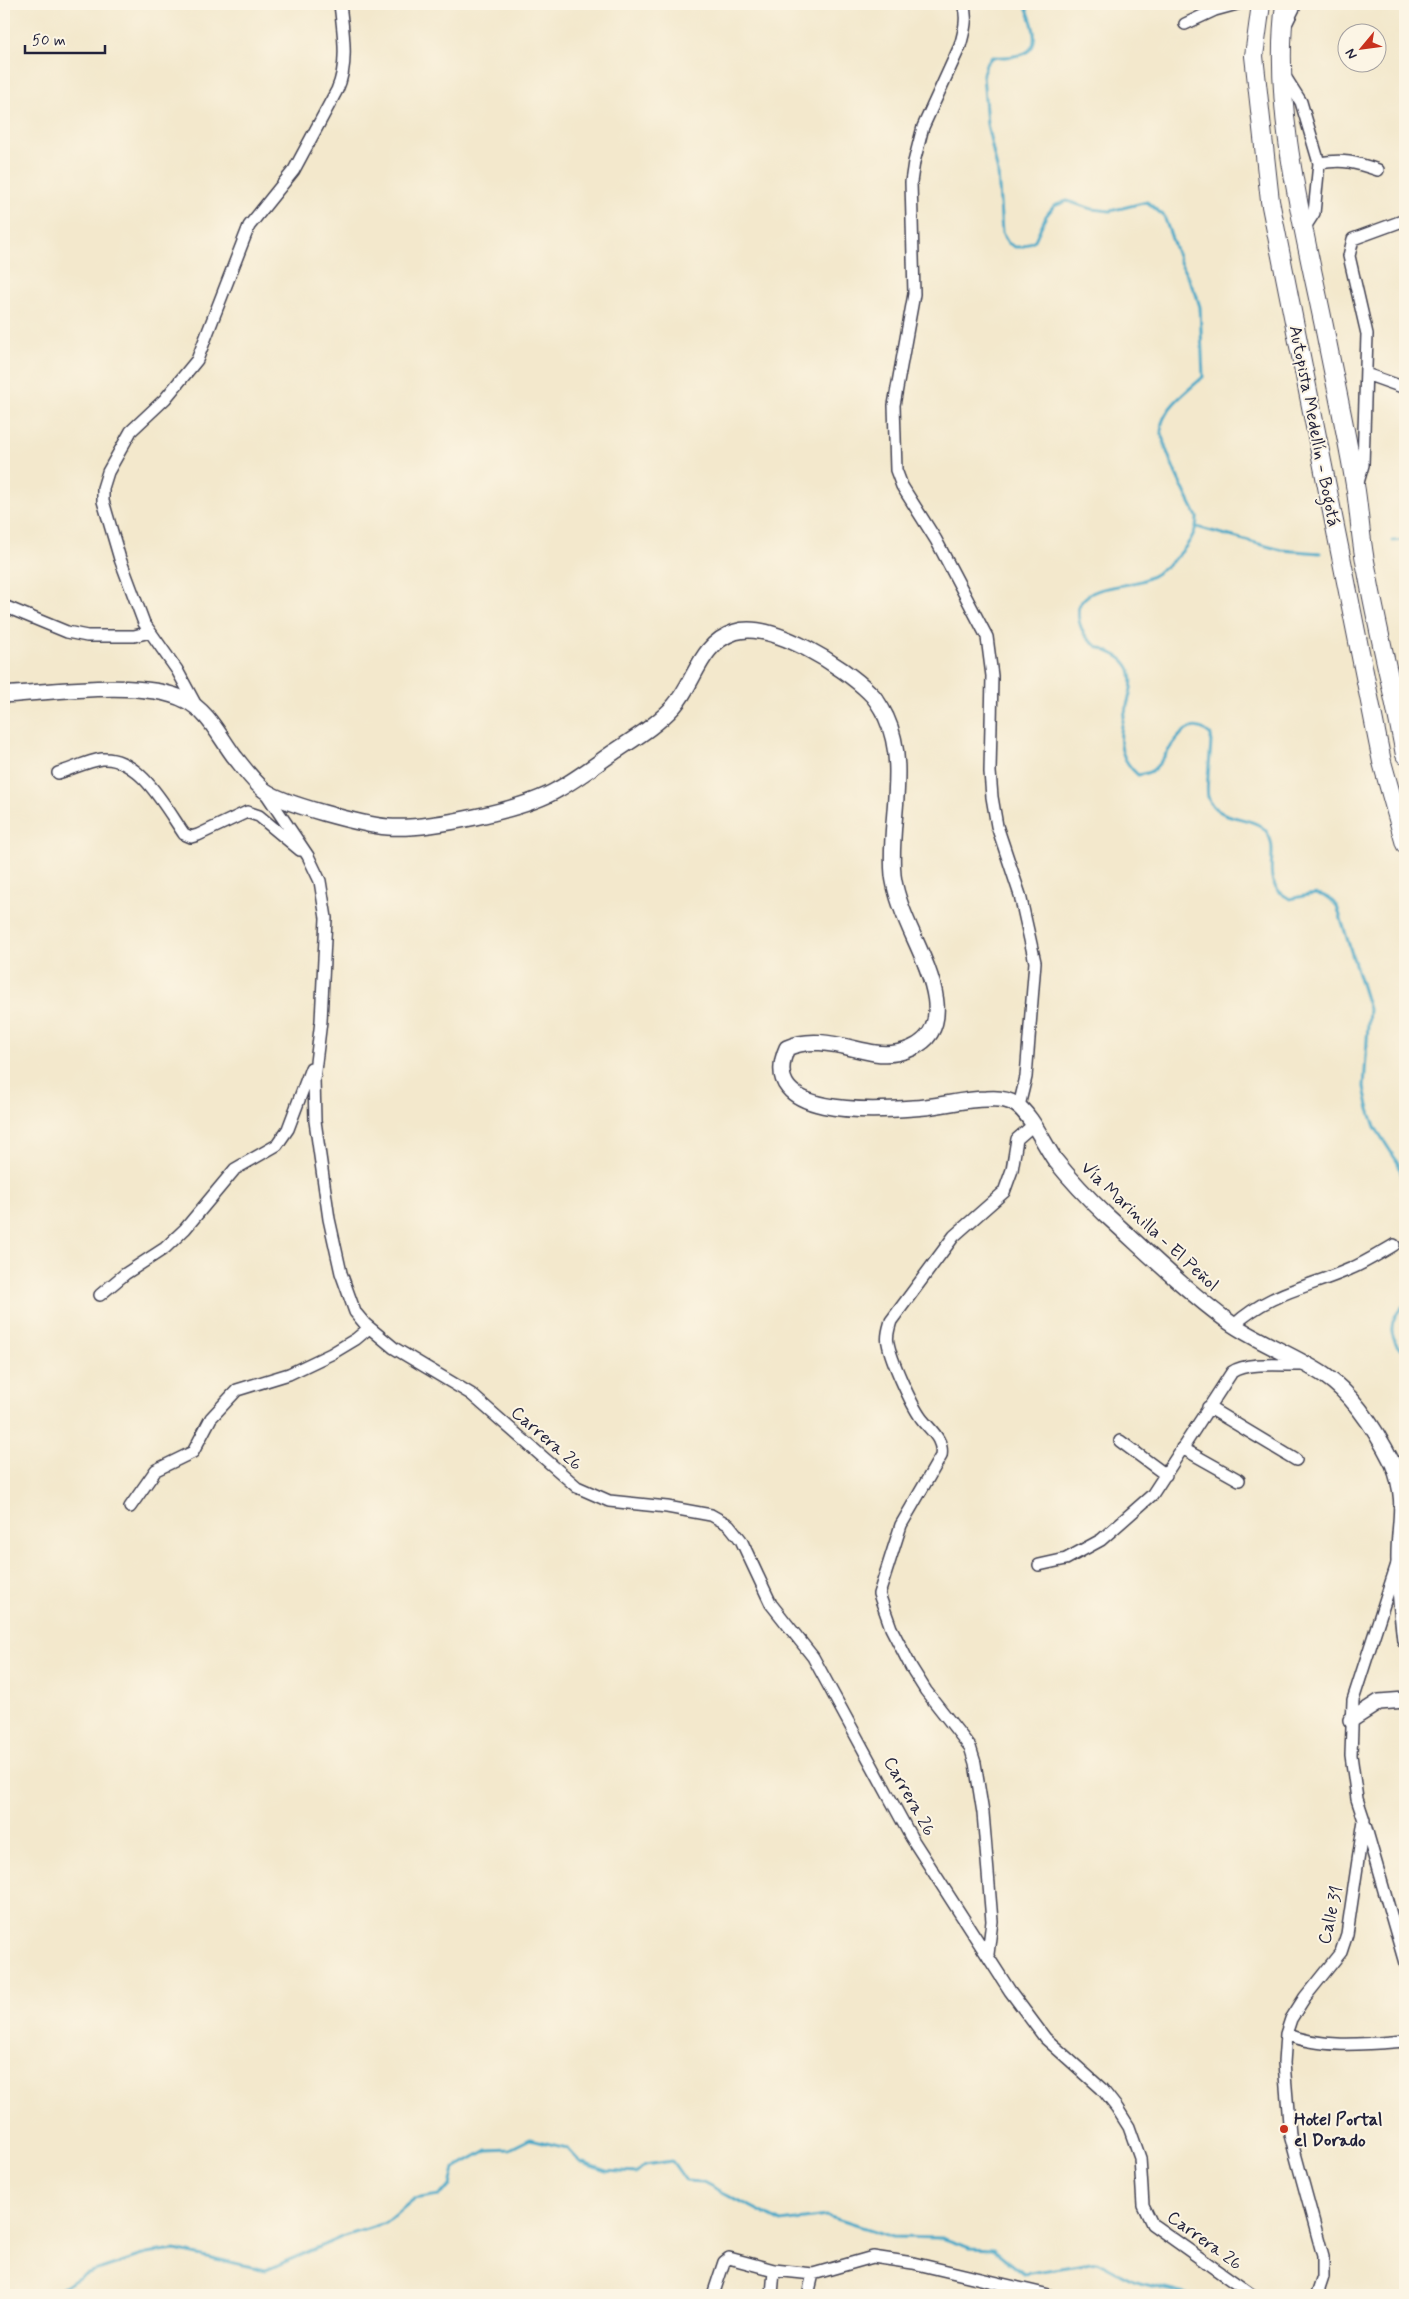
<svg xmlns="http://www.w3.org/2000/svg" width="1409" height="2299" font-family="Mynerve,sans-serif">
<rect width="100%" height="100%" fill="#fcf5e5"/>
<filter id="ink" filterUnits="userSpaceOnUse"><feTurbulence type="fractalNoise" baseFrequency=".02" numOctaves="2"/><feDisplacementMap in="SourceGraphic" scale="10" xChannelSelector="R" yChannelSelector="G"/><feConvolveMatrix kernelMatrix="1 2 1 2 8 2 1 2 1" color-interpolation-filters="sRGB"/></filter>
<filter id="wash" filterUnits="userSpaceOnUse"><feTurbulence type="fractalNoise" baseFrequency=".0096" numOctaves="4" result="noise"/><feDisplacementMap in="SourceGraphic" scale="20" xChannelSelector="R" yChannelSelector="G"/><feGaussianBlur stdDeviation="1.12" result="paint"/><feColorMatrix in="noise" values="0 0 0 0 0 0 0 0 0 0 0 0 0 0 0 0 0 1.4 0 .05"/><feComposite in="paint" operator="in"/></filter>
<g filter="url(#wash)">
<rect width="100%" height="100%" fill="#f3e8cc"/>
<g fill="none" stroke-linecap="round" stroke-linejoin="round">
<!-- stream -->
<path stroke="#48a8c7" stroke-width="3" d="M1025,4c17,40 14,55 -33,53l-6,7 -3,10 4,50 11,49 4,60 6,10 7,4h7l13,-7 11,-24 8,-10 13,-5 25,8 18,2 37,-9 17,14 16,46 16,32 4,13 3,70c-14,13 -35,27 -41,46 -5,18 26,75 35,94 1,25 -31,54 -53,63 -18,7 -48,5 -61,20 -6,6 -5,14 -4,21 9,35 39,25 50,47 14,28 -32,71 9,107 5,-1 11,-2 15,-5 16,-12 30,-62 58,-35 1,16 -6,50 -3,62 8,26 45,17 58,34 17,23 -11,50 24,68 21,-4 31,-11 47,7l32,103 -5,78 4,19 7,21 23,36 5,16 2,22
M1197,527l84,23 39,3
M1393,541l12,-1
M1405,1304c-15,14 -18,29 -5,45l5,1
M51,2295l34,-21 61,-20 29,-4 91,20 76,-33 43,-14 29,-24 25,-4 12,-9 4,-18 32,-18 23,-1 20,-10 37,9 13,14 26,9 30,2 9,-8 27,-4 14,20 17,1 78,40 46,-6 66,21 49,1 28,10 23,1 31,25 73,-12 36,19 56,14"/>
</g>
</g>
<g filter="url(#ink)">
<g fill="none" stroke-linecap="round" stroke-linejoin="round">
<defs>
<path id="minor" d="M963,4c5,13 1,28 -3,42l-37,81 -9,35 -3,20 3,112 -20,111 2,65 6,16 34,54 51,97 5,39 -2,96 2,25 5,29 23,69 15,67 -9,115 -7,29
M1287,22l9,-18
M1185,24l30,-14 22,-6
M1284,75l17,27 18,61 -5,50 -9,14
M1319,163c25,-4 35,-1 59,7
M1366,374l39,14
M1357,486l6,-21 4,-131 -18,-78 4,-17 52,-19
M4,606l63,26 20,4h47l16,-4
M197,707l-20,-37 -33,-47 -24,-64 -17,-58v-13l5,-16 23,-41 34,-32 32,-39 52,-134 45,-56 43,-80c12,-26 6,-59 3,-86
M58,773c14,-4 30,-12 44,-14 37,-3 64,49 82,75l7,3 7,-2 49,-23 12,4 41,34
M265,792l43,64 12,25 6,37 -5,103 -7,58 1,42 14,98 12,54 14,39 10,12 29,24 77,46 106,93 32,14 58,6 44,8 18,10 12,15 30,64 42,53 98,180 99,154 35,47 57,51 15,19 12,19 11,31 3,47 9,19 100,71
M100,1295l25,-21 40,-26 20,-19 50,-60 42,-24 11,-16 23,-61
M1234,1325c36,-33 73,-37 116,-56 15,-6 30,-16 44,-24
M1208,1407l88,53
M1120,1441l46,34
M1182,1448l57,32
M130,1507l26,-37 37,-18 18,-34 26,-28 52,-16 42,-20 25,-15 13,-11
M1039,1565l27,-6 35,-19 51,-45 80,-123c16,-11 54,-6 74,-7
M1365,1825l40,138
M988,1954l4,-33 -9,-108 -8,-50 -5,-16 -44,-56 -15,-24 -20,-39 -12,-34 22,-69 40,-69c3,-17 -11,-26 -20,-38 -10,-14 -30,-58 -33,-75 -2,-7 1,-15 3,-22l63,-85 50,-44 8,-22 5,-31 15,-13
M1286,2034c35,15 82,10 119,7
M713,2295l11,-33 5,-4 45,12 39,4 60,-17 40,6 136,32
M772,2295l2,-25
M808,2295l5,-21
M1317,2295l6,-18v-21l-33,-121 -6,-72 2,-29 5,-15 14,-22 36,-45 6,-18 17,-114 -7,-21 -6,-44 2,-55 44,-136"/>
<path id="major" d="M4,695c47,-3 140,-16 181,5 23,11 34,36 49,56 9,11 19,25 30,34 18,14 100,35 124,37 39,3 135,-17 169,-37 20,-11 38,-25 57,-38 21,-14 43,-27 60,-46 22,-25 25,-62 61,-74 36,-12 109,35 134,60 7,6 13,17 17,25 23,49 2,106 7,158 2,17 9,35 16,51 14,33 52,100 3,122 -11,5 -24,7 -37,5 -29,-5 -60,-18 -88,-5 -31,70 87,63 126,60 25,-1 49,-9 74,-9 10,-1 20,0 28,5 15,8 30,42 40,56 16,20 33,38 51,55 40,36 79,75 123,107 30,21 65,33 95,53 30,20 53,57 69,89 16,40 5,59 6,97 0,26 3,53 6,79
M1351,1720l28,-18 26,-2"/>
<path id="highway" d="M1261,4l-7,52 16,145 112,561 23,82
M1285,4c-14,108 21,231 42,337 10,50 21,100 29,150 4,27 5,54 11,80 11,62 27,122 38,184"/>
</defs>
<!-- minor casing -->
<use href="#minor" stroke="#414051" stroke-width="14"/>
<!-- major casing -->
<use href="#major" stroke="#414051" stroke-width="18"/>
<!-- highway casing -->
<use href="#highway" stroke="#414051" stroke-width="20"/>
<!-- minor -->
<use href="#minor" stroke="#fff" stroke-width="11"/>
<!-- major -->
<use href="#major" stroke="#fff" stroke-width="15"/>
<!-- highway -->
<use href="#highway" stroke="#fff" stroke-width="18"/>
</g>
</g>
<!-- markers -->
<circle fill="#c8321e" stroke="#fcf5e5" stroke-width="2" cx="1284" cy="2129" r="5"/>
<g text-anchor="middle" stroke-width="4" stroke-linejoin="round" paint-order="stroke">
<!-- street labels -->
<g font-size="18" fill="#22223b" stroke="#fcf5e5">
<text transform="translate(1315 426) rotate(79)" y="6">Autopista Medellín - Bogotá</text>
<text transform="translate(1150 1226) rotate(43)" y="6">Vía Marinilla - El Peñol</text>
<text transform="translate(547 1438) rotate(41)" y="6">Carrera 26</text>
<text transform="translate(910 1796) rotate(61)" y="6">Carrera 26</text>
<text transform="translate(1330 1915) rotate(-77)" y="6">Calle 31</text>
<text transform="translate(1205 2240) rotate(36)" y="6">Carrera 26</text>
</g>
<!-- poi labels -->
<g font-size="18" font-weight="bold" fill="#22223b" stroke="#fcf5e5" text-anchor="start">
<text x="1294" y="2125">Hotel Portal<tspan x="1294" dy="21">el Dorado</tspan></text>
</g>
</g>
<!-- margin -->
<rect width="1409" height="2299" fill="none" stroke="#fcf5e5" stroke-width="20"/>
<!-- north arrow -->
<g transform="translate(1362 48) rotate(241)"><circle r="24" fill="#fcf5e5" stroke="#a5a1a1"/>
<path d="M0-4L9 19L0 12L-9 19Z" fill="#c8321e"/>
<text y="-8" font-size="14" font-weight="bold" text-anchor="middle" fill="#22223b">N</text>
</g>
<!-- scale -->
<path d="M25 45v8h80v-8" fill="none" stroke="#22223b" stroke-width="2.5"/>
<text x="32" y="45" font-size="15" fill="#22223b" stroke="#fcf5e5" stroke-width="4" paint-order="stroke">50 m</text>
</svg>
